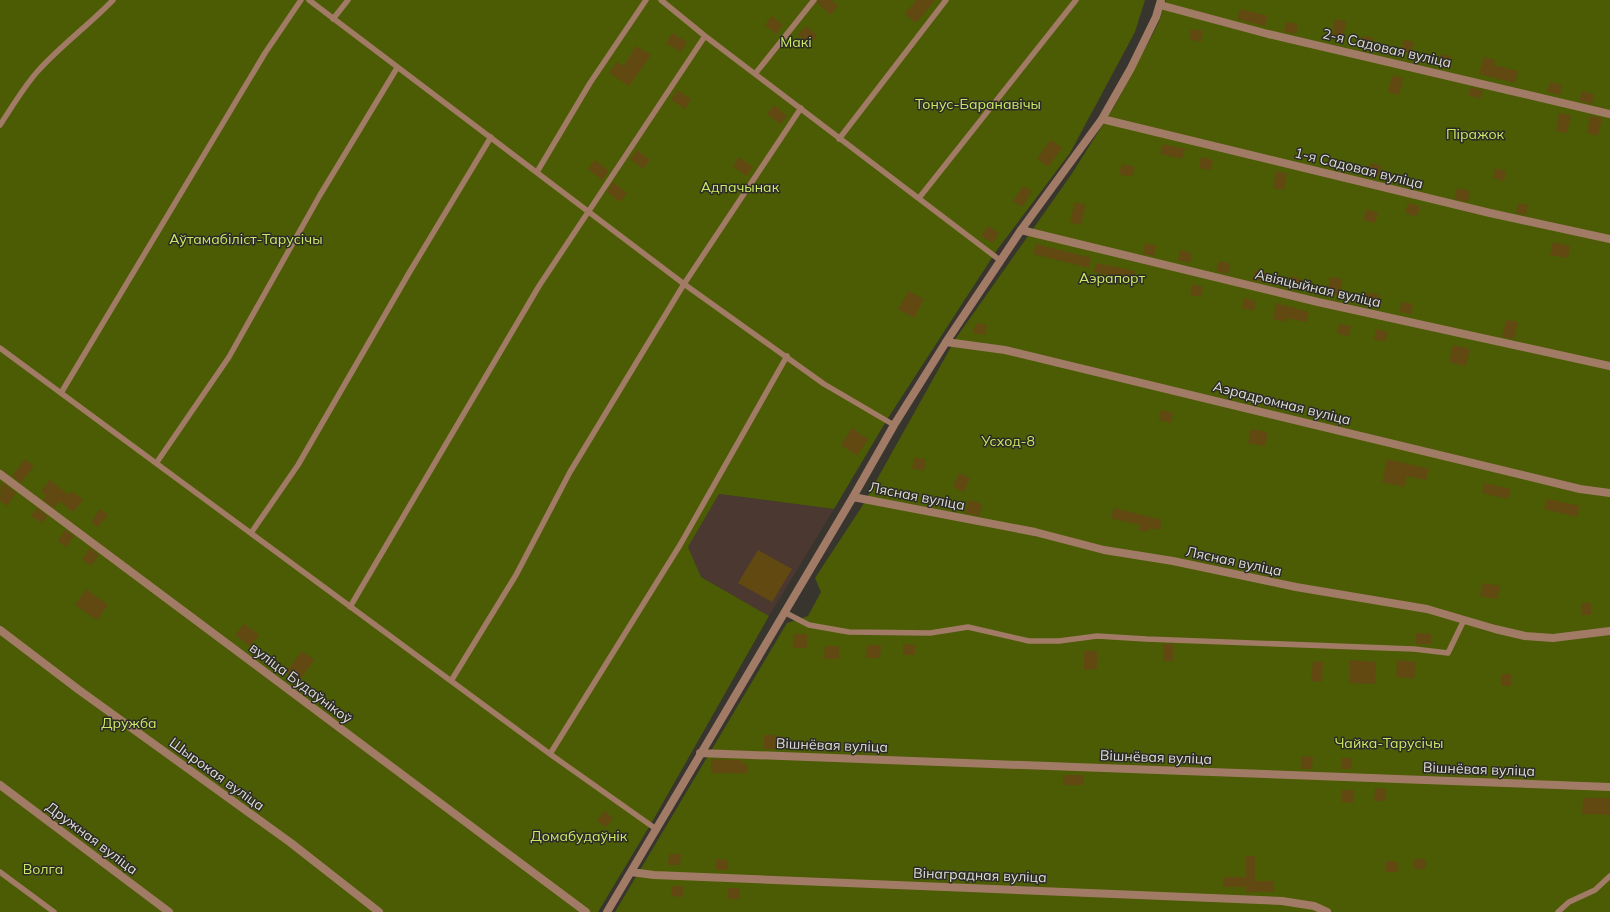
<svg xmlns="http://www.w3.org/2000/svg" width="1610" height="912" font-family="Mulish,sans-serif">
<rect width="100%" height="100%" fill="#38352f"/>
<!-- industrial -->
<path fill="#4b3830" d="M719,494l115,15 -65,107 -68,-39 -13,-30z"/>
<!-- green -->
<path fill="#4c5c05" d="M0,0h1145l-10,32 -65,121 -73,97 -109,168 -54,91 -115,-15 -31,53 13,30 68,39 -117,206 -54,90h-598z
M1166,0h444v912h-995l172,-289 21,-7 13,-24 -6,-14 46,-70 95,-170 115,-163 43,-68 44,-83z"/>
<!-- building -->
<path fill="#624912" d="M818,0h13l7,6 -7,9 -14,-12z
M916,0h19l-19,23 -11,-9z
M1240,9l28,7 -3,10 -28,-7z
M772,16l11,9 -7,9 -11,-9z
M1335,19l11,2 -3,17 -11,-2z
M1286,22l12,2 -2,10 -12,-2z
M806,26l11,9 -7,9 -12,-9z
M1191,29l12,2 -2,11 -12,-3z
M672,33l15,9 -6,10 -15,-9z
M1362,36l12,2 -2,11 -12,-3z
M1404,40l10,2 -3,11 -10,-2z
M636,46l15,9 -22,31 -20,-13 8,-11 7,4z
M1441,54l10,2 -2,11 -10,-2z
M1484,57l11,3 -1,5 24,6 -3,12 -36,-9z
M1392,76l11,2 -4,17 -11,-3z
M1550,82l12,3 -2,10 -13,-3z
M1471,87l12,3 -3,9 -12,-4z
M677,90l14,9 -6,10 -14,-9z
M1582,91l12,3 -2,10 -13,-3z
M774,105l13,11 -7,8 -13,-10z
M1559,113l12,2 -4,18 -11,-2z
M1590,116l12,2 -4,18 -11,-3z
M1051,140l11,8 -14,19 -11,-9z
M1163,144l22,5 -3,10 -22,-5z
M637,150l13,10 -7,9 -13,-10z
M739,157l14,10 -7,9 -13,-10z
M1201,157l12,3 -2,10 -12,-2z
M595,160l14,11 -7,9 -14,-11z
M1370,163l12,3 -3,10 -11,-3z
M1122,164l13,3 -3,10 -13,-3z
M1495,168l11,3 -2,10 -11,-3z
M1276,171l11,3 -3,16 -11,-2z
M613,182l14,11 -7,9 -13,-10z
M1023,186l9,5 -10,16 -9,-6z
M1457,188l13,3 -2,11 -14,-3z
M1075,202l11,3 -5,20 -11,-3z
M1408,203l12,3 -3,11 -12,-4z
M1518,203l10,2 -2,10 -10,-2z
M1366,209l12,4 -3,10 -12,-3z
M988,226l11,7 -6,10 -12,-7z
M1553,242l17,4 -2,12 -18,-3z
M1145,243l12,3 -3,10 -11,-2z
M1036,244l55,14 -2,10 -56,-14z
M1180,250l12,3 -2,10 -12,-2z
M1219,261l11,3 -2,10 -12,-3z
M1096,263l39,8 -2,10 -39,-9z
M1255,270l11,2 -2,10 -12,-2z
M1290,276l11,3 -2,10 -12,-3z
M1330,277l12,2 -3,17 -12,-3z
M1192,284l11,3 -2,10 -11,-2z
M909,291l15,8 -10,19 -16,-9z
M1367,292l12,3 -2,10 -12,-2z
M1244,298l12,3 -2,10 -12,-3z
M1402,302l11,2 -2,10 -12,-2z
M1276,303l33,9 -2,10 -21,-4v4l-13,-3z
M1506,320l12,2 -4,17 -12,-2z
M976,323l11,2 -2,10 -12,-2z
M1339,324l12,2 -2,10 -12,-2z
M1376,329l12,3 -3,10 -11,-3z
M1453,345l17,4 -4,17 -17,-4z
M1161,410l12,3 -2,10 -12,-3z
M852,428l16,11 -11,17 -16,-11z
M1251,429l17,3 -3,14 -17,-3z
M915,457l11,3 -2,11 -12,-3z
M25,459l9,7 -13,17 -9,-7z
M1387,459l42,10 -3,11 -19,-4 -3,11 -22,-5z
M959,473l11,5 -6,14 -11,-5z
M50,480l18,15 4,-4 11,9 -10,12 -14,-11 -5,7 -11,-8 3,-4 -5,-5z
M1,482l15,11 -9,13 -7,-5z
M1484,483l27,6 -3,10 -26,-6z
M1547,499l33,7 -3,11 -33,-8z
M969,500l13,4 -3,12 -14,-3z
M37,508l10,8 -5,7 -11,-7z
M1114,508l48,12 -2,10 -11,-2 -1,4 -10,-2 2,-5 -29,-7z
M100,509l8,6 -10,12 -7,-5z
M65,530l9,6 -8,11 -8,-6z
M90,548l9,7 -8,11 -9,-7z
M758,550l34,19 -20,33 -34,-19z
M1483,583l17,3 -3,13 -17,-3z
M86,589l22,16 -11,15 -22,-15z
M1581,603h10v12h-10z
M244,624l15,11 -9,11 -15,-11z
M1416,633l15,1v10h-15z
M793,634h14v14h-14z
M903,644l12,1v10h-12z
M1163,644h10v17h-10z
M867,645h14l-1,13h-14z
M825,646h14v13h-15z
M302,651l12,9 -15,21 -13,-9z
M1084,651h13v18l-13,1z
M1350,660l26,2 -1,22 -26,-1z
M1397,660l19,2 -2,17 -18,-2z
M1313,661l10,1 -1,20 -11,-1z
M1502,674h9v12h-10z
M764,735h14v14h-14z
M1301,756l12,1 -1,12h-11z
M1342,758h10v11h-10z
M711,759l30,1v3l7,1 -1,9h-36z
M1063,775h21v10h-21z
M1375,788l11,1v12h-12z
M1342,790h12l-1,13 -11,-1z
M1583,798h27v17l-28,-1z
M604,811l9,7 -7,9 -9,-6z
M669,854h12l-1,11h-12z
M1246,856h9v25h19v11h-28v-5h-23v-10h23z
M716,859l12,1v10h-12z
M1414,859h12v10h-12z
M1386,861l12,1v10h-12z
M672,886h11v11l-12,-1z
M728,888h12v11h-12z"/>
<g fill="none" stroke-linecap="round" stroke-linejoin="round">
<!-- lane -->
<path stroke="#a27b66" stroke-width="5.5" d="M309,0l375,284 140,100 70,41
M661,0l44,36 296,225
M333,19l15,-19
M755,74l59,-74
M0,125c12,-18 23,-37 37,-53 23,-26 52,-47 76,-72
M839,139l107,-139
M537,172l53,-89 56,-83
M919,198l157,-198
M0,348l550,406 106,75
M61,393l204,-340 36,-53
M157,462l72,-105 91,-162 77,-127
M251,533l47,-68 111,-192 82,-136
M350,607l189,-321 166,-250
M784,612l25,13 40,7 81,1 38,-6 61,14h30l38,-5 49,3 268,10 34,4 16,-33
M451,681l65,-106 54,-103 114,-188 117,-176
M550,754l130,-209 107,-189
M0,872l54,40
M1558,912l11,-10 26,-12 15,-14"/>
<!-- street -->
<path stroke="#a27b66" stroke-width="8" d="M1160,5l108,29 342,80
M1102,119l388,94 120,26
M1021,230l297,72 292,64
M946,342l59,8 575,139 30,4
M0,474l586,438
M853,497l182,35 69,18 69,11 123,26 131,22 68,20 30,7 28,2 57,-7
M0,630l79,60 212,153 88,69
M700,753l910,34
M0,785l169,127
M631,872l23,3 628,26 32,5 13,6
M607,912l246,-415 41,-72 52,-83 75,-112 81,-111 29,-51 25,-51 5,-17"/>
</g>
<g text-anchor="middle" stroke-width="3" stroke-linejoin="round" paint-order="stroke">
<!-- park labels -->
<g font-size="14" fill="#cbe968" stroke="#2d2b25">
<text x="796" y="47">Макі</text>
<text x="978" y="109">Тонус-Баранавічы</text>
<text x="1475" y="139">Піражок</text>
<text x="740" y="192">Адпачынак</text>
<text x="246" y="244">Аўтамабіліст-Тарусічы</text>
<text x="1112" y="283">Аэрапорт</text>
<text x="1008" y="446">Усход-8</text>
<text x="129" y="728">Дружба</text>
<text x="1389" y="748">Чайка-Тарусічы</text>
<text x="579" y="841">Домабудаўнік</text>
<text x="43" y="874">Волга</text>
</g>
<!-- street labels -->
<g font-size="14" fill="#dfddda" stroke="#2d2b25">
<text transform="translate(1387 48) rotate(13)" y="5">2-я Садовая вуліца</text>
<text transform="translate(1359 168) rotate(14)" y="5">1-я Садовая вуліца</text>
<text transform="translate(1318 288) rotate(13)" y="5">Авіяцыйная вуліца</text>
<text transform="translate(1282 403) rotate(14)" y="5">Аэрадромная вуліца</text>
<text transform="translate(917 496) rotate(11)" y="5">Лясная вуліца</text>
<text transform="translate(1234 561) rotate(12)" y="5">Лясная вуліца</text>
<text transform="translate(301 683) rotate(37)" y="5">вуліца Будаўнікоў</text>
<text transform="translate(832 745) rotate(2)" y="5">Вішнёвая вуліца</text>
<text transform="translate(1156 757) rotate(2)" y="5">Вішнёвая вуліца</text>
<text transform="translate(1479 769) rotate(2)" y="5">Вішнёвая вуліца</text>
<text transform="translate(217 774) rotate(36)" y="5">Шырокая вуліца</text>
<text transform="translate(92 838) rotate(37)" y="5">Дружная вуліца</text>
<text transform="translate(980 875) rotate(2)" y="5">Вінаградная вуліца</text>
</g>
</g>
</svg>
